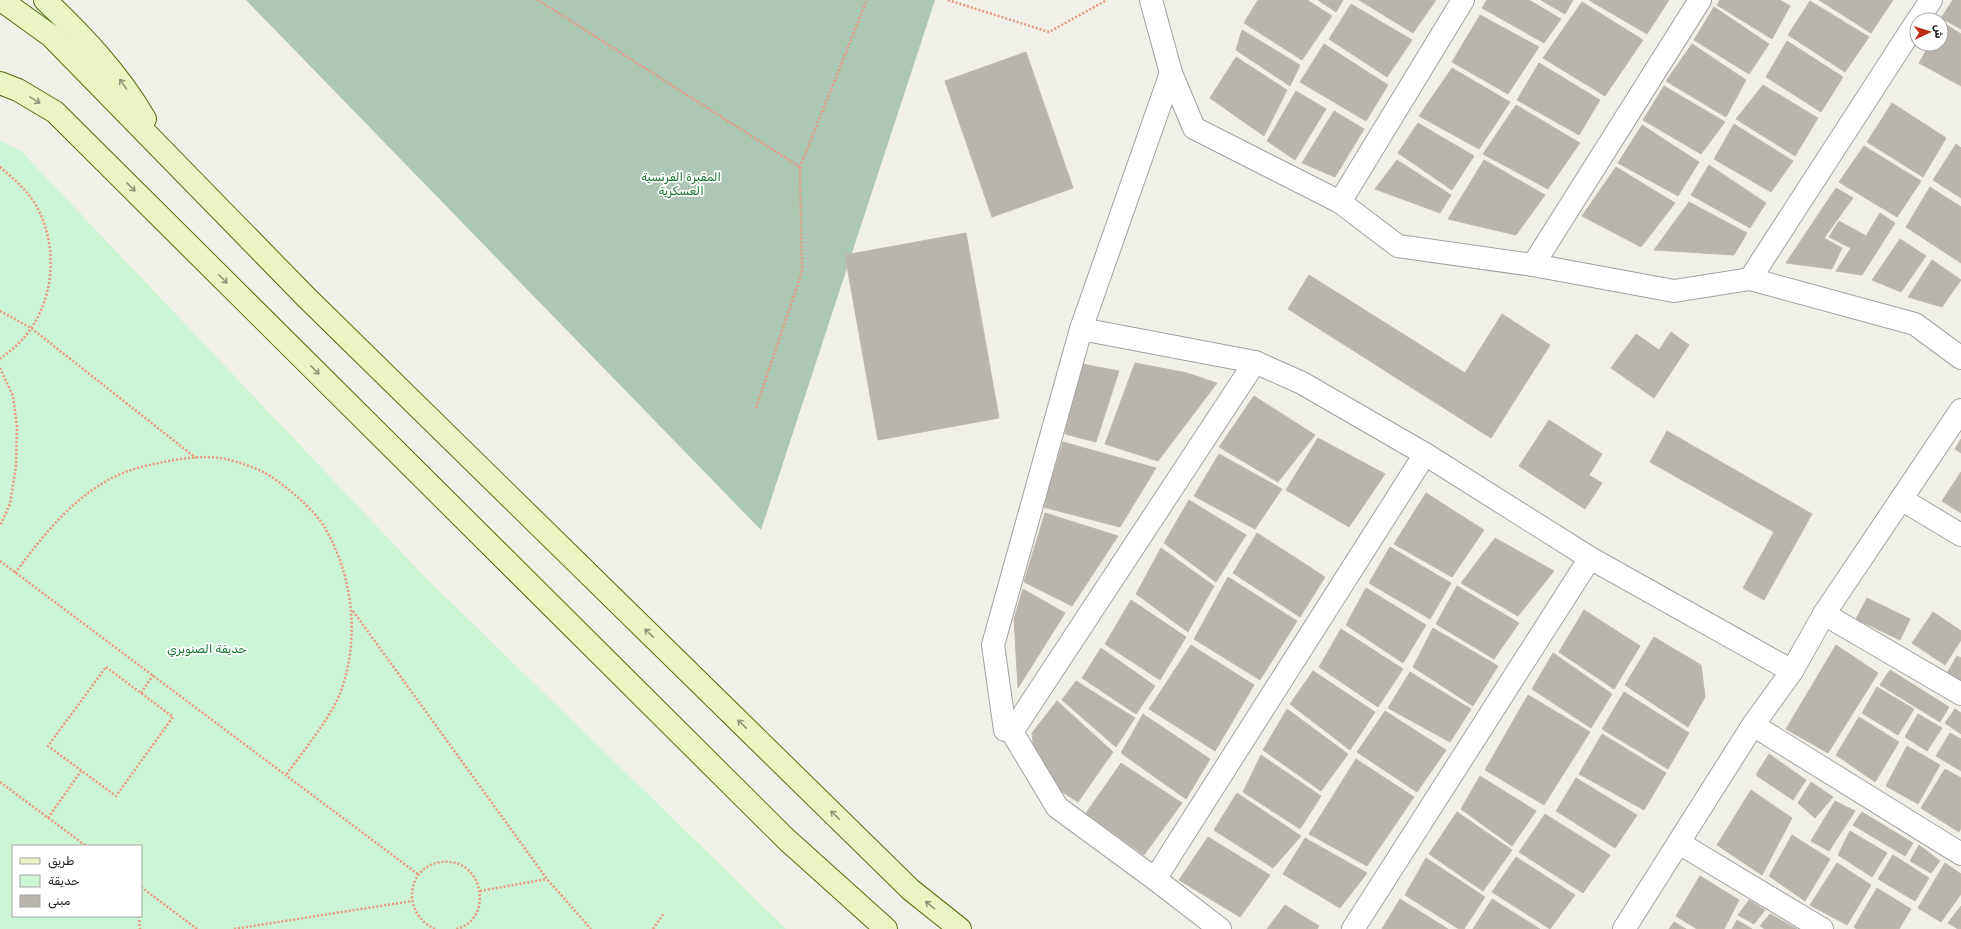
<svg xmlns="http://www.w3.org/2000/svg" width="1961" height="929" font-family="Rubik,Vazirmatn,sans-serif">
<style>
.cemetery{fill:#acc7b3}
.park{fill:#cbf5d4;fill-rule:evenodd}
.building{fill:#b9b5ae;stroke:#c0b8ac}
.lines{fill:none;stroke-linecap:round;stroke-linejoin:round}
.minor-casing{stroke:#a2a2a2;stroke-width:24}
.secondary-casing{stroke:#586f11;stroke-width:24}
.path{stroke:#ec987d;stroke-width:2.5;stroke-dasharray:2 2;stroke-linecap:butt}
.minor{stroke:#fff;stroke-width:22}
.secondary{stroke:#ebf4c3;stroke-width:22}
.oneway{stroke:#90957a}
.labels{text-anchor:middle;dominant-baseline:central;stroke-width:3.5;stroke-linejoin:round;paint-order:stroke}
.park-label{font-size:12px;fill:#17762c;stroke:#fff}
</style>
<rect width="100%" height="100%" fill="#f0efe8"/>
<path class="cemetery" d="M246,0H935L761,530Z"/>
<path class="park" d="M0,141L20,150L424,576L786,929H0ZM13,846H141V916H13Z"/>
<g class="building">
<path d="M1258,0H1307L1332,16L1302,60L1244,23Z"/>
<path d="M1318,0H1343L1336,12Z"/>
<path d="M1359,0H1436L1413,33Z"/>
<path d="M1487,0H1529L1561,19L1544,43L1482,8Z"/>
<path d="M1541,0H1573L1565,14Z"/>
<path d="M1589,0H1669L1647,34Z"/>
<path d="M1720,0H1780L1790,6L1772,39L1717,5Z"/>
<path d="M1819,0H1893L1871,33Z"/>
<path d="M1953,0H1961V29L1941,18Z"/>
<path d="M1810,1L1869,37L1845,72L1788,35Z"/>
<path d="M1582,2L1643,40L1605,96L1543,58Z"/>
<path d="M1351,4L1412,40L1387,77L1329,39Z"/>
<path d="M1714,7L1769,44L1749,74L1694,40Z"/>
<path d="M1480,15L1539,47L1508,94L1452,62Z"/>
<path d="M1942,22L1961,34V86L1919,63L1930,44H1941Z"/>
<path d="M1242,30L1300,65L1290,86L1236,50Z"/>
<path d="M1787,41L1843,77L1821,112L1766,77Z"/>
<path d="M1324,44L1388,85L1366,121L1300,82Z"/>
<path d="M1692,44L1746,80L1726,117L1666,81Z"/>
<path d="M1026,52L1073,188L992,217L945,81Z"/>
<path d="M1236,57L1287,90L1264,136L1210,98Z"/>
<path d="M1539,63L1600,100L1579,135L1517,100Z"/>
<path d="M1452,68L1510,102L1479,149L1419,116Z"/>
<path d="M1763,85L1818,118L1795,156L1736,119Z"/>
<path d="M1664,86L1725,122L1701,154L1643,120Z"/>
<path d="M1296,91L1326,109L1295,160L1267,141Z"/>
<path d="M1892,103L1946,138L1923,177L1867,142Z"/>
<path d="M1516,105L1580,143L1548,189L1483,154Z"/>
<path d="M1334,111L1364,129L1335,177L1302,163Z"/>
<path d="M1418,123L1474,156L1452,190L1398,153Z"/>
<path d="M1734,124L1793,161L1771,192L1714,159Z"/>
<path d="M1642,125L1699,162L1678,196L1618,163Z"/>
<path d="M1956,144L1961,148V198L1933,180Z"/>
<path d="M1864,146L1921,181L1897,217L1839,182Z"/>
<path d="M1397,160L1451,195L1440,213L1375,189Z"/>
<path d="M1484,160L1545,195L1516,235L1448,219Z"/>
<path d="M1709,165L1766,203L1750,228L1691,195Z"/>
<path d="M1616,167L1675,203L1641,247L1582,216Z"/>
<path d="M1930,187L1961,207V263L1906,227Z"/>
<path d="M1836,188L1853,198L1824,238L1842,248L1832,269L1786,263Z"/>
<path d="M1689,202L1747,233L1734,255L1654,250Z"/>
<path d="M1880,213L1895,223L1862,275L1836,271L1851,248L1829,237L1839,221L1866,236Z"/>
<path d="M966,233L999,418L878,440L845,255Z"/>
<path d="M1900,239L1926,256L1901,292L1872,280Z"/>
<path d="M1932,260L1961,280L1942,307L1908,297Z"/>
<path d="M1309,275L1465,373L1502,314L1550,345L1491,438L1288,309Z"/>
<path d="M1671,332L1689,345L1654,398L1611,368L1636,334L1659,350Z"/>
<path d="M1135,363L1187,373L1217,383L1158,461L1105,444Z"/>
<path d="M1082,364L1119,371L1096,442L1065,434Z"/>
<path d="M1254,396L1315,435L1278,482L1219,447Z"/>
<path d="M1549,420L1602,454L1589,475L1602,483L1585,509L1519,466Z"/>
<path d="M1667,431L1812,514L1764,600L1743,588L1774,532L1650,462Z"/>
<path d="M1318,438L1385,474L1349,527L1286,490Z"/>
<path d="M1961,439V453L1955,449Z"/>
<path d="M1063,442L1156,468L1120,527L1043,507Z"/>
<path d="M1219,454L1282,489L1255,529L1194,496Z"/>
<path d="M1961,472V513L1942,501Z"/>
<path d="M1426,493L1484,530L1452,577L1394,544Z"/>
<path d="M1189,500L1246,535L1216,582L1164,543Z"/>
<path d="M1045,513L1118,536L1072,606L1024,582Z"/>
<path d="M1257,533L1325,577L1300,617L1233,573Z"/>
<path d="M1495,538L1554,571L1518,616L1461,583Z"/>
<path d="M1390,547L1451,583L1430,619L1369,583Z"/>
<path d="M1161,548L1214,586L1188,632L1136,594Z"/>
<path d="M1228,577L1297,621L1260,680L1194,639Z"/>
<path d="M1457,586L1519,623L1494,659L1436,624Z"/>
<path d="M1366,588L1426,625L1403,663L1346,625Z"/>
<path d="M1023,589L1065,613L1018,688L1014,619Z"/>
<path d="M1867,598L1910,619L1900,640L1856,619Z"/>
<path d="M1131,600L1186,637L1160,680L1105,644Z"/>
<path d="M1584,610L1640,646L1614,689L1559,652Z"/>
<path d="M1933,612L1961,631V640L1945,665L1912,643Z"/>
<path d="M1433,628L1498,666L1473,706L1413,667Z"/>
<path d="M1341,629L1403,669L1378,707L1319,667Z"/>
<path d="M1654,637L1701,665L1705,697L1688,727L1625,685Z"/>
<path d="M1191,645L1254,685L1215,751L1149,709Z"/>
<path d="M1836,645L1878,673L1828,753L1786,729Z"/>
<path d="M1101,648L1155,686L1136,714L1082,678Z"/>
<path d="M1553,653L1612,694L1591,728L1532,689Z"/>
<path d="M1957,656L1961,658V682L1947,673Z"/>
<path d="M1890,670L1949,707L1940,722L1880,685Z"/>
<path d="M1313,671L1375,712L1350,750L1290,704Z"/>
<path d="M1410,672L1471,709L1450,742L1388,708Z"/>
<path d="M1076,681L1135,718L1116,747L1062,700Z"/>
<path d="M1877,687L1914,709L1898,735L1862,713Z"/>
<path d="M1624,692L1689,733L1668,769L1602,729Z"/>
<path d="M1528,695L1590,732L1544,805L1485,770Z"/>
<path d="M1057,701L1113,752L1078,802L1059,790L1034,750L1032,733Z"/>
<path d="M1287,709L1348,754L1321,791L1263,750Z"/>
<path d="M1955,709L1961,713V734L1945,723Z"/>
<path d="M1385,711L1446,750L1417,792L1357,752Z"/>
<path d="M1143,714L1210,759L1186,799L1121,753Z"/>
<path d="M1918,714L1942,728L1927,751L1905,737Z"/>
<path d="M1859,717L1899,742L1875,782L1836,755Z"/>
<path d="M1950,733L1961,739V771L1936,756Z"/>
<path d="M1602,734L1666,773L1644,810L1579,774Z"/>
<path d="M1907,746L1940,765L1918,804L1886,786Z"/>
<path d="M1769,754L1806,780L1793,800L1756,775Z"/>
<path d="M1261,755L1321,796L1300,829L1243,792Z"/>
<path d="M1356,759L1414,797L1367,866L1309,834Z"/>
<path d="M1121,763L1182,803L1144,855L1086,813Z"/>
<path d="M1945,769L1961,778V828L1959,832L1921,808Z"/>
<path d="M1480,776L1536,811L1512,846L1461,809Z"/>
<path d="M1576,778L1637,815L1615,848L1556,811Z"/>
<path d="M1811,782L1833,797L1815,818L1798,803Z"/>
<path d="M1751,790L1792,818L1762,875L1717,845Z"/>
<path d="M1237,793L1301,836L1273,868L1214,830Z"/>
<path d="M1835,801L1855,811L1829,851L1811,841Z"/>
<path d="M1457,812L1512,850L1483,891L1429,854Z"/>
<path d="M1862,812L1913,843L1905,856L1853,825Z"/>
<path d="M1545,814L1610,855L1583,893L1519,852Z"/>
<path d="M1850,831L1887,853L1872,877L1838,855Z"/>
<path d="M1792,835L1830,859L1805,901L1769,876Z"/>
<path d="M1208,837L1270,875L1240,917L1179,880Z"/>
<path d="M1305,838L1367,873L1340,908L1283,874Z"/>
<path d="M1919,845L1940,861L1931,873L1910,861Z"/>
<path d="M1893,855L1929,878L1915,901L1878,879Z"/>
<path d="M1516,857L1575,895L1550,929L1492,892Z"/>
<path d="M1426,858L1485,897L1464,929H1459L1405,895Z"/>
<path d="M1837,863L1871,885L1847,925L1810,905Z"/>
<path d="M1945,863L1961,874V894L1941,922L1918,908Z"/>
<path d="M1700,876L1739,900L1724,929H1697L1676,916Z"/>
<path d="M1877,888L1911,909L1899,929H1857L1854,927Z"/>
<path d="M1400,899L1448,929H1382Z"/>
<path d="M1492,899L1540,929H1473Z"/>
<path d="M1749,900L1765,910L1754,924L1738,915Z"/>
<path d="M1285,905L1319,926L1317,929H1267Z"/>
<path d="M1961,906V929H1958L1948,923Z"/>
<path d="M1770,914L1797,929H1765L1760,926Z"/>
<path d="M1737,920L1752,929H1732Z"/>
<path d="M1674,922L1686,929H1669Z"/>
</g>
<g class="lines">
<g class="minor-casing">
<g id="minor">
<path d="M1151,0L1171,73L1194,128L1340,202L1398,246L1533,265L1674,291L1750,279L1915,324L1961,358"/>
<path d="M1918,20L1931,0"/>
<path d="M1171,73L1081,329L993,645L1005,730L1012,732L1057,807L1155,879L1220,929"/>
<path d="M1340,202L1463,0"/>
<path d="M1533,265L1700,0"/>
<path d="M1750,279L1917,21"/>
<path d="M1081,329L1255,362L1302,383L1425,454L1590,558L1792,671"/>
<path d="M1901,499L1961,535"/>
<path d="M1824,614L1961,694"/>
<path d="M1753,725L1961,854"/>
<path d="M1012,732L1255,362"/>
<path d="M1679,843L1822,929"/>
<path d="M1155,879L1425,454"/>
<path d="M1353,929L1590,558"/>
<path d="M1624,929L1753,725L1792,671L1824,614L1961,410"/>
</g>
</g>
<g class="secondary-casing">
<g id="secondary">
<path d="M1,0L51,36L307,298L911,890L960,929"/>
<path d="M45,0C83,36 119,74 145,119"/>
<path d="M0,83L18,90L55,112L786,839L886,929"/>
</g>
</g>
<g class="path">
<path d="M538,0L800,167"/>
<path d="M948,0L1049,32L1107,0"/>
<path d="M0,167C14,179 28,191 37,207C60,250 54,308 19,343C13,349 6,354 0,359"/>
<path d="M0,311L31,328L196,458"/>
<path d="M0,368L13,396L17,427L16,466L10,504L0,526"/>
<path d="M756,408L802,272L800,167L867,0"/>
<path d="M0,561L419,875"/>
<path d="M15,573C43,536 70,500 112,478C127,470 147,465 164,462C183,458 207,455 226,459C237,462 252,466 263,472C280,480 316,511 325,528C353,576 360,638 341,691C330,719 304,750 286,775"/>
<path d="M353,611L547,879L591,929"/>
<path d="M106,667L173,717L116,796L48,746Z"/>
<path d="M141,693L153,675"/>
<path d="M0,782L86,846"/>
<path d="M48,818L81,771"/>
<path d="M141,887L197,929"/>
<path d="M480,891L547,879"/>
<path d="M139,916L140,929"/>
<path d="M234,929L412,901"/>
<path d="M435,929C397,911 409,858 450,862C485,865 492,921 456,929"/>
<path d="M653,929L664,913"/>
</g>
<use href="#minor" class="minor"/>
<use href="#secondary" class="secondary"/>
</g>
<defs><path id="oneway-shaft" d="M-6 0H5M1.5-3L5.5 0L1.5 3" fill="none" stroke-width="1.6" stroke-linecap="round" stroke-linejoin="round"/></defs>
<g class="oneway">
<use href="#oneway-shaft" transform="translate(123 84) rotate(-125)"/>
<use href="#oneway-shaft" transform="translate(35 100) rotate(31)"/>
<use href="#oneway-shaft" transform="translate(131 187) rotate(45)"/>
<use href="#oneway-shaft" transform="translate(223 279) rotate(45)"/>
<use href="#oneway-shaft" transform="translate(315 370) rotate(45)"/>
<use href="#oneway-shaft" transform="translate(649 633) rotate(-136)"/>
<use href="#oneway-shaft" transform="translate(742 724) rotate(-136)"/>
<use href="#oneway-shaft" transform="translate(835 815) rotate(-136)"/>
<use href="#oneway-shaft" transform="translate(930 905) rotate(-141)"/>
</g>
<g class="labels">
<g class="park-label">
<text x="681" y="177">المقبرة الفرنسية<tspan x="681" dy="14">العسكرية</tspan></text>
<text x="207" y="649">حديقة الصنوبري</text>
</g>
</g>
<rect x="12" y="845" width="130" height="72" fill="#ffffff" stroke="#a6a6a6"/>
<rect x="20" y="858" width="20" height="6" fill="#ebf4c3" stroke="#a6a6a6"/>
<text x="48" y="865" font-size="12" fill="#212121">طريق</text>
<rect x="20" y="875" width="20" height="12" fill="#cbf5d4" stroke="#a6a6a6"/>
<text x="48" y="885" font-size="12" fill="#212121">حديقة</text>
<rect x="20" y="895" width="20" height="12" fill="#b9b5ae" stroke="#a6a6a6"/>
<text x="48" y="905" font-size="12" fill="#212121">مبنى</text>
<g transform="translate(1929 32) rotate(86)"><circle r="19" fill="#ffffff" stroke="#a6a6a6"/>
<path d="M0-3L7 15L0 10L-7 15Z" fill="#bd2b15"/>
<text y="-6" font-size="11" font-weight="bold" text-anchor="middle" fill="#212121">ش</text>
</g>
</svg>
